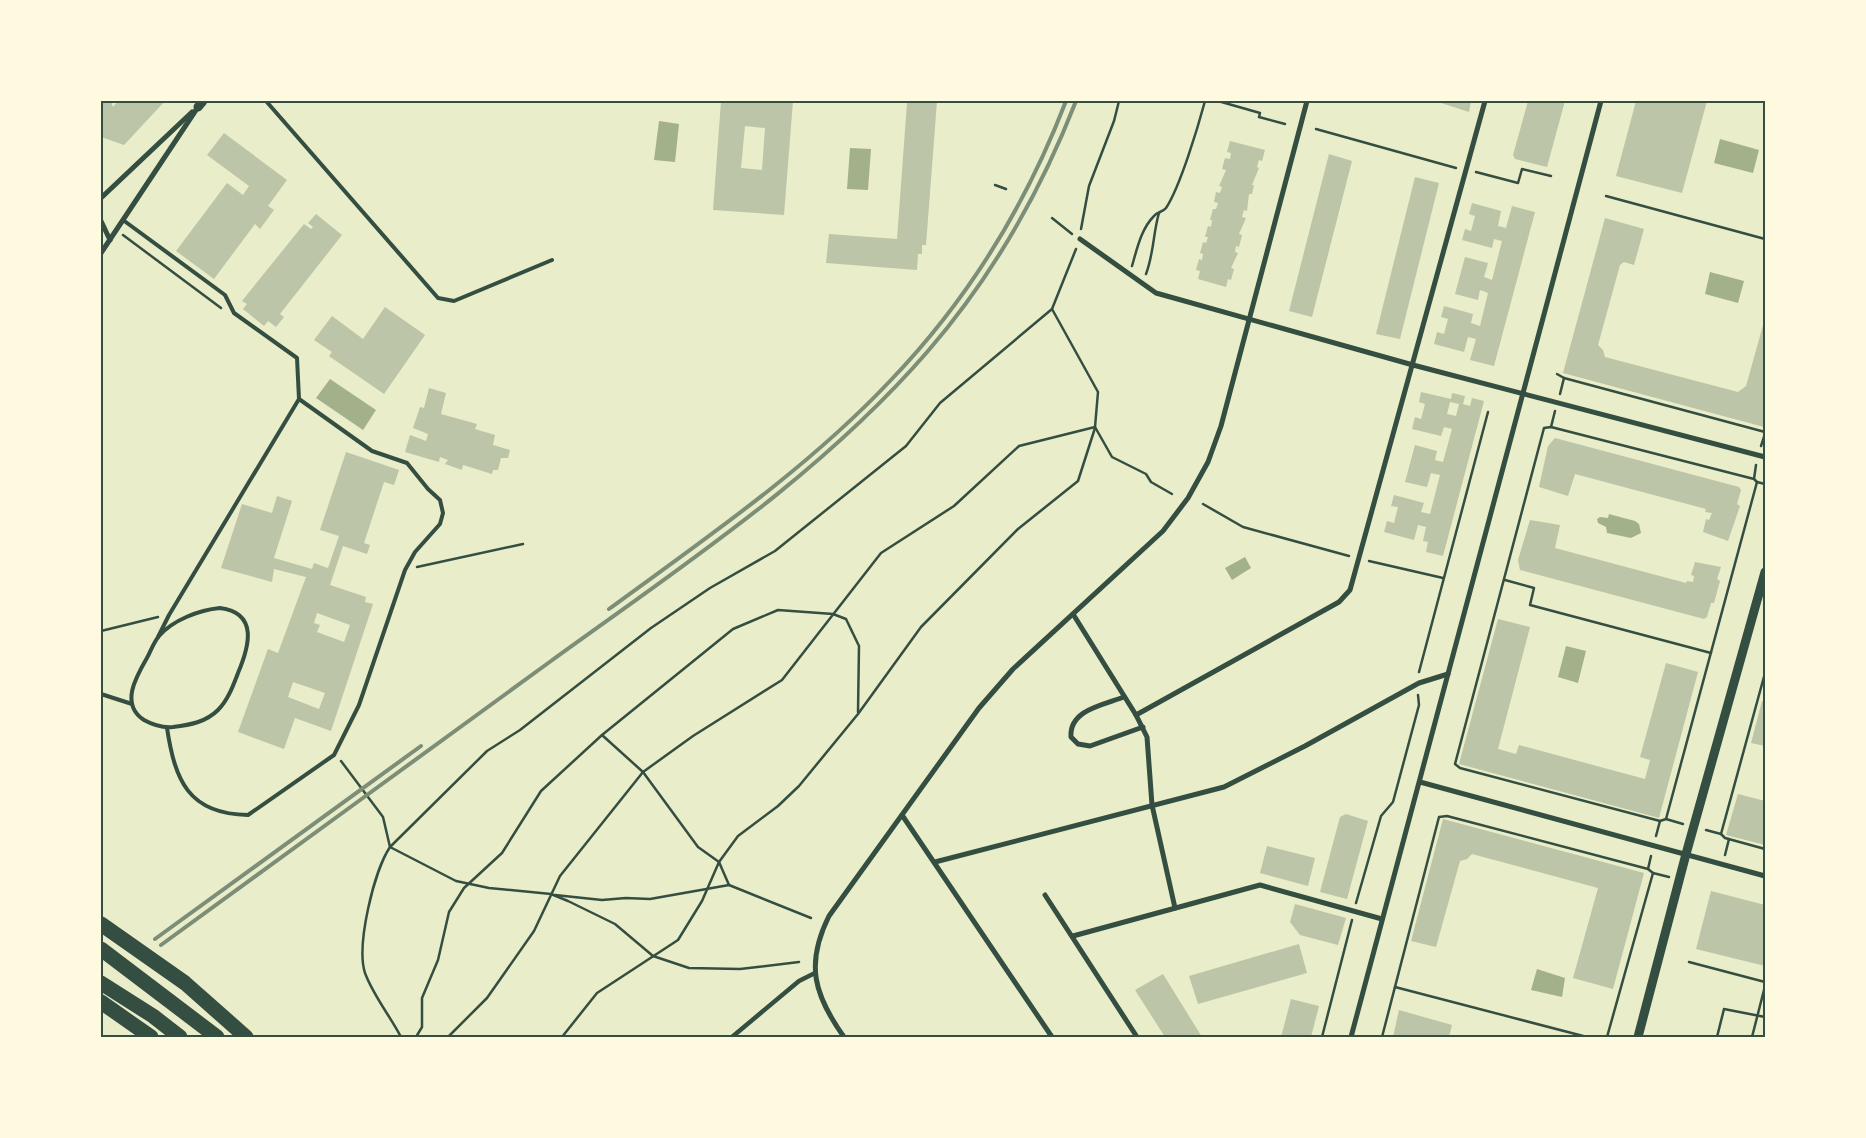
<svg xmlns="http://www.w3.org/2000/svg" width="1866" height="1138" font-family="'DM Sans',sans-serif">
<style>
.water{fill:#a3b18a}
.building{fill:#bcc5a7;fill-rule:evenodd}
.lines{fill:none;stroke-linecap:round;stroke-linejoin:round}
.path{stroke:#344e41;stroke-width:2.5}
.service{stroke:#344e41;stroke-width:4}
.pedestrian{stroke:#344e41;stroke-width:4.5}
.minor{stroke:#344e41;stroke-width:5}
.tertiary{stroke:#344e41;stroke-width:9}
.motorway{stroke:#344e41;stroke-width:15}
.rail{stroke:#7c8e77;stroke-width:4}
.neatline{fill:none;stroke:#344e41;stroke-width:2}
</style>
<rect width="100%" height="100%" fill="#e9edc9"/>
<g class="water">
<path d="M659,121L679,124L675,162L654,160Z"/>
<path d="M1720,139L1759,150L1753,173L1714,163Z"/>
<path d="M850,148L871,149L868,190L847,189Z"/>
<path d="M1710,272L1744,281L1738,303L1705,294Z"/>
<path d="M330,379L376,410L363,430L316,398Z"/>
<path d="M1609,514L1635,521L1639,524L1641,533L1631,538L1607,533L1606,527L1598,523L1597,519L1600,517L1608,518Z"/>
<path d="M1245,557L1251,568L1232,580L1225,568Z"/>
<path d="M1566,646L1586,651L1578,683L1558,677Z"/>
<path d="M1537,969L1565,978L1562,997L1531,990Z"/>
</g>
<g class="building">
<path d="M101,101H111L113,107L118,101H165L124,145L101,137Z"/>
<path d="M721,101H793L784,215L713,210ZM745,126L765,128L762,170L741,168Z"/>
<path d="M900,101H937L926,245H922V254H918L917,270L826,263L829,234L897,239L907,103Z"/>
<path d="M1435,101H1471L1469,112Z"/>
<path d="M1528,101H1565L1547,167L1515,159L1513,155Z"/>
<path d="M1636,101H1707L1682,193L1616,176Z"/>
<path d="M224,133L287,180L268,206L274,210L260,229L255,224L214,279L176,251L227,183L243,195L249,186L207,155Z"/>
<path d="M1230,141L1265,150L1262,161L1259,160L1257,167L1259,168L1252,185H1254L1252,194H1249L1247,211L1244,210L1242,217L1246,218L1239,234L1242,235L1239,247L1236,246L1235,252L1238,253L1231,268L1234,269L1231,280L1228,279L1226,287L1198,279L1200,271L1196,270L1199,259L1202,260L1203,254L1200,253L1203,242L1206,243L1208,237H1205L1208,226L1211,227L1212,220H1210L1213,209H1216L1218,203L1214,202L1216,192L1220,193L1222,187L1219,186L1226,170L1222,169L1225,158L1230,159L1231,153L1227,152Z"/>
<path d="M1329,154L1352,161L1312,317L1289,311Z"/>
<path d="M1415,177L1439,183L1400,339L1376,334Z"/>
<path d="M1472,203L1501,211L1498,226L1506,228L1512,206L1535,212L1494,366L1470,360L1476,339L1468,337L1464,352L1434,344L1437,332L1444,334L1448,319L1441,317L1444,306L1473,314L1471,323L1480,326L1488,293L1480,290L1478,300L1455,294L1465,257L1488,263L1484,277L1492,280L1502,241L1494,239L1492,248L1462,240L1465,229L1471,231L1475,216L1469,214Z"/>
<path d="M316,214L342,235L280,314L284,317L276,327L268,321L264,326L243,309L247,304L242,301L304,224L311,229L313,227L308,223Z"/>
<path d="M1605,218L1644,229L1634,265L1624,262L1620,265L1598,345L1603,350L1605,357L1738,392L1746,386L1765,318L1764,427L1563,373Z"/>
<path d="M385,307L425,335L384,394L329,356L332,352L314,340L332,316L363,339Z"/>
<path d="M429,388L446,393L441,414L477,424L475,429L495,435L493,445L510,450L508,458H501L498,470H493L492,474L463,465L462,470L445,464L448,460L440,457L439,462L405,452L410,435L426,441L428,434L413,428L420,407L424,408Z"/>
<path d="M1421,392L1451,399L1452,393L1465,396L1463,404L1470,406L1472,398L1484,401L1443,556L1426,552L1428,542L1423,541L1426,527L1418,525L1414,540L1384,532L1387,521L1394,523L1398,507L1391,506L1394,495L1424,503L1421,512L1430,514L1440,475L1431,473L1427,487L1405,482L1415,445L1437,451L1435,460L1443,462L1452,429L1444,427L1441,436L1412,429L1415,417L1421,419L1425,404L1419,402ZM1450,402L1459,404L1456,416L1447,414Z"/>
<path d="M1555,438L1739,487L1741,490L1737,504L1740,506L1728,541L1703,532L1706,519L1709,520L1712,513L1705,512L1706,509L1575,474L1568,496L1539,487L1548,446Z"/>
<path d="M346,452L399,470L394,485L384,482L364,543L370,545L367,554L343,546L330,585L366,597L365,602L373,604L331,731L295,718L284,749L238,732L268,649L278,653L306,577L274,569L272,582L221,568L242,504L272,513L277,496L292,501L274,558L312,569L314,563L328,568L339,536L320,530ZM317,613L350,625L344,642L317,632L320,625L314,623ZM293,682L325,693L319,709L288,697Z"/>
<path d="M1530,520L1560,525L1555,548L1686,583L1687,581L1693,582L1694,576L1691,575L1695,562L1721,567L1717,579L1720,581L1714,603H1711L1707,617L1704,619L1520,570L1518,560Z"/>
<path d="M1498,619L1530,627L1498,749L1516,754L1519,745L1645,779L1650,760L1640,757L1666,663L1698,672L1659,818L1459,764Z"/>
<path d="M1762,701H1765V746L1751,743Z"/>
<path d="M1738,794L1765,801V845L1726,835Z"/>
<path d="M1346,814L1368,821L1347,899L1320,892L1340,817Z"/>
<path d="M1443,819L1644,873L1613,989L1573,978L1598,888L1472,854L1467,859L1460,861L1436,947L1411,941Z"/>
<path d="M1267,846L1315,858L1308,886L1260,873Z"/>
<path d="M1711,891L1765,905V966L1696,949Z"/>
<path d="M1295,904L1346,918L1338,945L1300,935L1290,922Z"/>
<path d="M1299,944L1307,973L1198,1004L1189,976Z"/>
<path d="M1163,974L1202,1037H1165L1135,990Z"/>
<path d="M1291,999L1319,1006L1311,1037H1281Z"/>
<path d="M1399,1010L1452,1025L1449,1037H1393Z"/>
</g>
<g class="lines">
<g class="path">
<path d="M1218,101L1260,113L1259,117L1285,124"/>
<path d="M1316,129L1456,168"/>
<path d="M1476,172L1518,183L1522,169L1551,176"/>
<path d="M995,185L1006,189"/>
<path d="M1606,196L1765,239"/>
<path d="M1052,218L1072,234"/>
<path d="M1081,229L1089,186L1114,121L1119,101"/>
<path d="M123,235L221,308"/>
<path d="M1132,266C1137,249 1141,229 1154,216C1157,212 1163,212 1166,208C1180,187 1198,127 1205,101"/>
<path d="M1146,274C1154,253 1153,233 1159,213"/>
<path d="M1557,374L1564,378L1765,432"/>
<path d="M1560,394L1564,378"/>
<path d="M1095,427L1112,457L1146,474L1151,482L1172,494"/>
<path d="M1551,427L1555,411"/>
<path d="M1761,446L1765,434"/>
<path d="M1754,479L1551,427L1544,428L1455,764L1460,768L1660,821L1666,819L1757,482L1754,479L1756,465"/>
<path d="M1757,482L1765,484"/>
<path d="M1203,504L1243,527L1349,556"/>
<path d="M1369,561L1443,578"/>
<path d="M417,567L523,544"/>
<path d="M1505,580L1534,588L1530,605L1711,653"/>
<path d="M101,631L158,617"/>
<path d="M1419,672L1488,412"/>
<path d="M1765,673L1721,834L1725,838L1765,849"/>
<path d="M602,735L643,772L698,847L719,862L729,885L811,918"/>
<path d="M341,761L383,817L390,847L456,881L489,888L551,894L568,901L615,924L653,956L689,968L740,969L799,962"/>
<path d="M1666,819L1683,824"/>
<path d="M1706,830L1721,834"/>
<path d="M1656,836L1660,821"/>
<path d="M1725,855L1729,839"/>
<path d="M1648,869L1651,856"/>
<path d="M555,895L602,900L626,898L650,899L729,885"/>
<path d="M1356,903L1381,816L1393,802L1419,705L1418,695"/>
<path d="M1689,962L1765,982"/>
<path d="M1395,987L1587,1037"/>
<path d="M401,1037C390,1016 373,995 365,973C356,945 374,871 390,847L487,751L520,730L651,628L710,588L775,551L906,446L940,403L1052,309L1076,249"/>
<path d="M416,1037L422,1027V998L438,960L449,912L464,888L502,853L541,791L602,735L733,629L778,610L833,614L846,619L859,646L858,712"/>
<path d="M448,1037L487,998L534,931L560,876L643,772L693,736L782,680L881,553L954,506L1019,446L1095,427L1098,392L1052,309"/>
<path d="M562,1037L597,993L678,940L702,901L719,862L738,836L778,806L799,786L858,714L921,627L1018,529L1078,481L1095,428"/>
<path d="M1322,1037L1352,920"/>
<path d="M1382,1037L1439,817L1447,816L1648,869L1653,873"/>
<path d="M1607,1037L1653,873L1669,877"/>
<path d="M1717,1037L1724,1009L1765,1017"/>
<path d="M1752,1037L1765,986"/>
</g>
<g class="service">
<path d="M266,101L438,298L454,301L552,260"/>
<path d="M123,220L225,295L234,313L297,358L299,399L169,615L158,637"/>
<path d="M220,608C259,613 249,647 238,673C233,686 228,700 218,710C206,722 190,725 173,727C162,728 153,725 144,720C119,704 137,675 148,656C151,650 154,642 159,636C173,620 199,610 220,608Z"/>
<path d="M101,694L132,704"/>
<path d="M167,728C175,780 188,814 248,815L334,755L359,705L405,570L415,552L440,524L443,513L440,500L428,489L407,463L372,451L299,399"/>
</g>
<path class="pedestrian" d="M732,1037L799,981L815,973"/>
<g class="minor">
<path d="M101,198L192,112"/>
<path d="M101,221L110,240"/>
<path d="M1080,239L1156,293L1413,365L1765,457"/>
<path d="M101,253L198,107"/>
<path d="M1073,614L1136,715L1147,737L1152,805L1175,908"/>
<path d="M1124,697C1103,705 1069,710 1071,737L1078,744L1090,746L1143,727"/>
<path d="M1136,715L1339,602L1350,590L1485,101"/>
<path d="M1420,782L1765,876"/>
<path d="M902,815L1052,1037"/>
<path d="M935,862L1224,787L1305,746L1419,683L1448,674"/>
<path d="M1045,895L1137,1037"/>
<path d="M1073,936L1260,885L1382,919"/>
<path d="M844,1037C814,995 805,964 829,916L979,708L1013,669L1163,531L1188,498L1208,462L1221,426L1307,101"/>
<path d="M1351,1037L1601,101"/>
</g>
<g class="tertiary">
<path d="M198,107L203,101"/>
<path d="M1638,1037L1686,854L1765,572"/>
</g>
<g class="motorway">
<path d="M101,924L185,983L246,1037"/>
<path d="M101,949L217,1037"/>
<path d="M101,983L153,1016L180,1037"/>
<path d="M101,1002L151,1037"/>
</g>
<g class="rail">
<path d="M609,609C706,538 807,469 890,381C967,301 1026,205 1066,101"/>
<path d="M155,939L421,746"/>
<path d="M161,945C291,850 421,756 551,661C682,566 821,475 928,351C991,278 1041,191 1076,101"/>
</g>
</g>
<rect width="1866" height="1138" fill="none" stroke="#fefae0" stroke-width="205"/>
<rect x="102" y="102" width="1662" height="934" class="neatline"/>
</svg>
